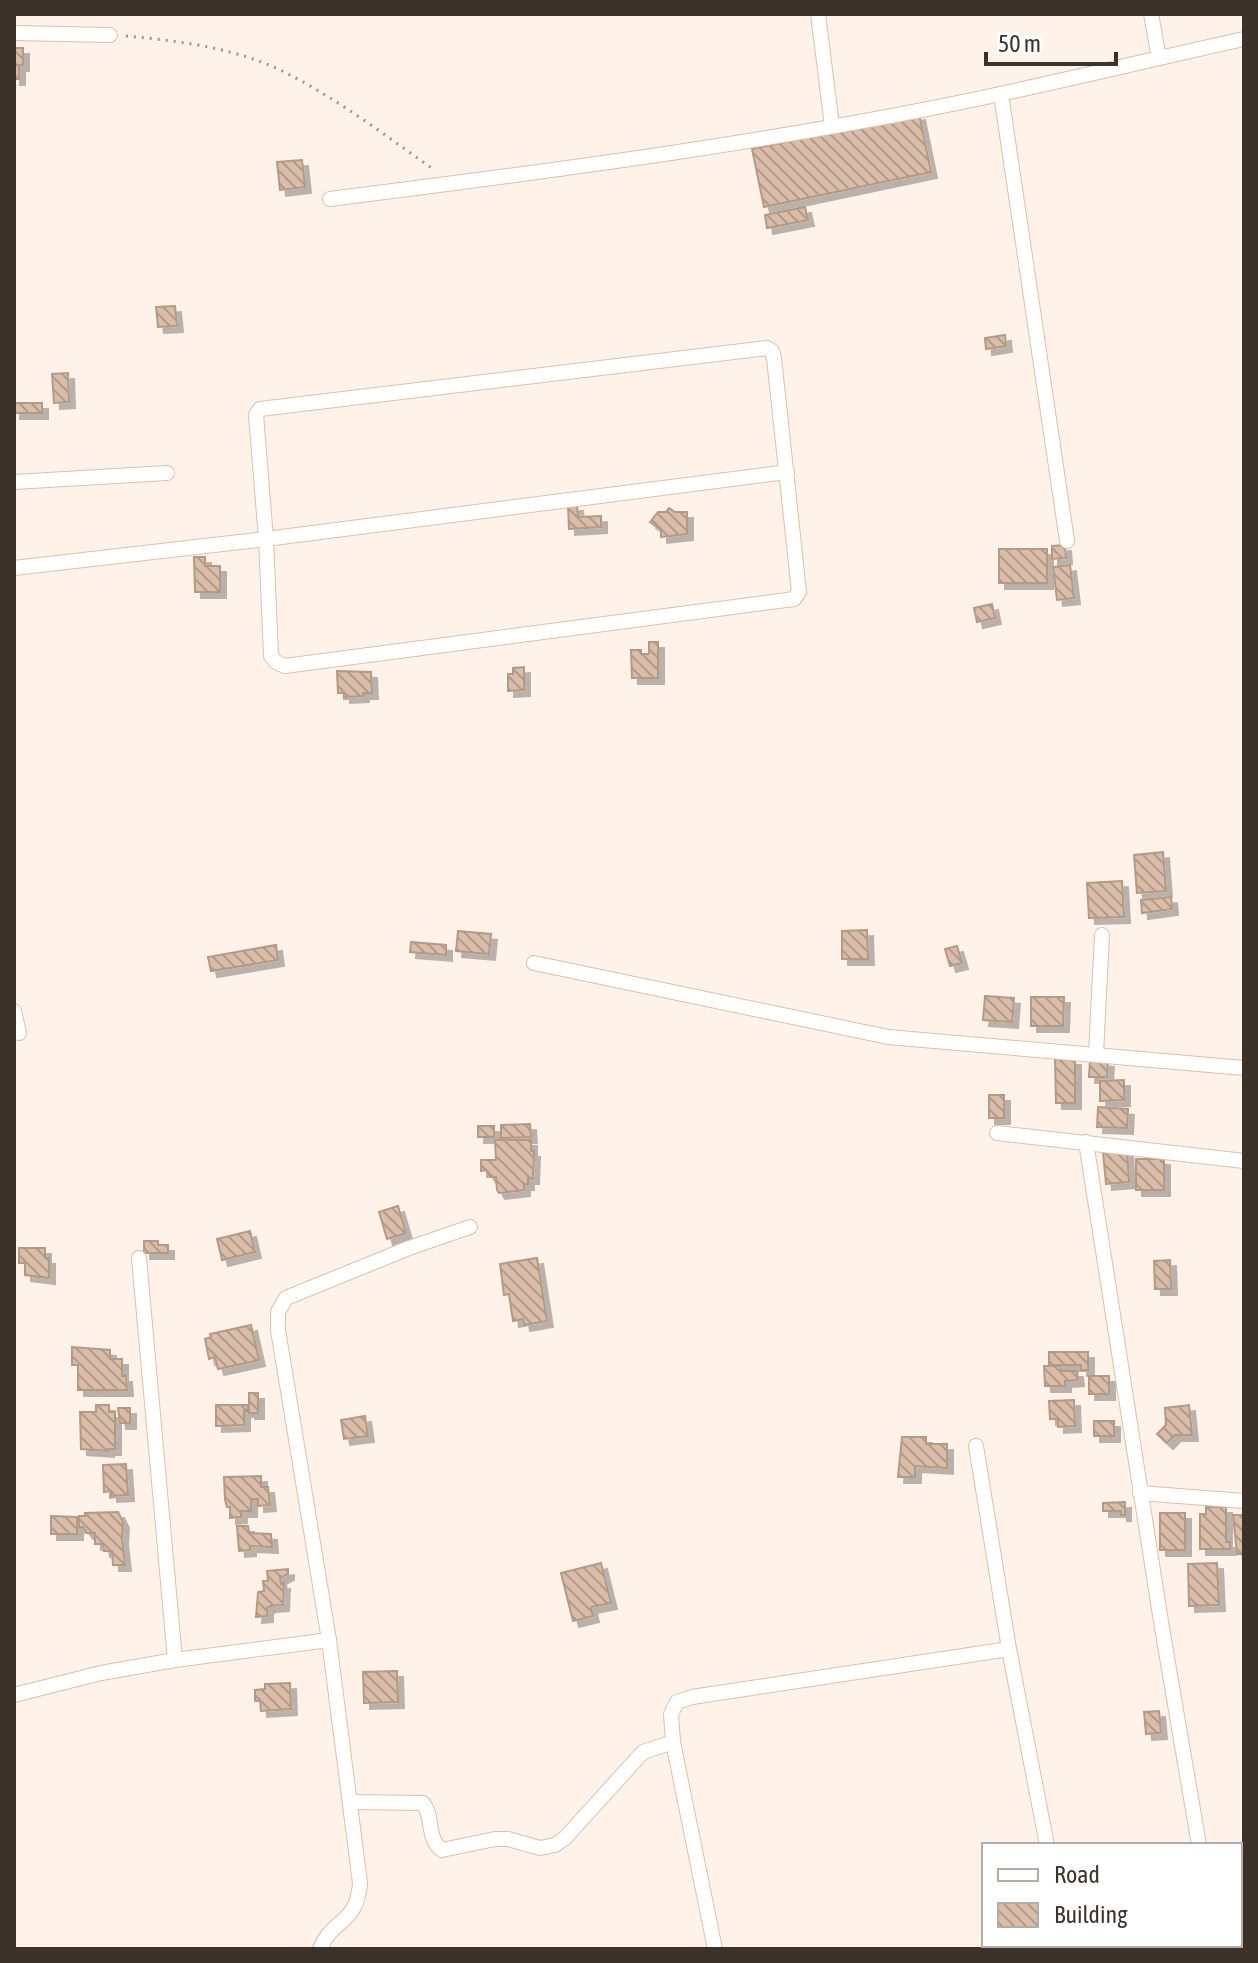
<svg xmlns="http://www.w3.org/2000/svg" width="1258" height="1963" font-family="'Asap Condensed',sans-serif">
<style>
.building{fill:url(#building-back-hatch);stroke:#b49984;stroke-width:2;filter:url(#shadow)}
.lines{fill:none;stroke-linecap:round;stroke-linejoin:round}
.street-casing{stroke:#ddc0ab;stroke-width:16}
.path{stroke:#a0948b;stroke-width:3;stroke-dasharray:2 6;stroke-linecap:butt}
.street{stroke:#fff;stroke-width:14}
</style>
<defs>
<pattern id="building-back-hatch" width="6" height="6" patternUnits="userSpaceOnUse" patternTransform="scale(2)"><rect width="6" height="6" fill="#dabda8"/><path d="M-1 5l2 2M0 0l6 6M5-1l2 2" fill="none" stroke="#b29a89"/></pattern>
<filter id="shadow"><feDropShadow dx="6" dy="6" stdDeviation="0" flood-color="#0004"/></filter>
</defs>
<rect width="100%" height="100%" fill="#fef2e9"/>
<g class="building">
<path d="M14,48H23V65H19V79H14Z"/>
<path d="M919,114L931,172L764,207L752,149Z"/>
<path d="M302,160L305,187L280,190L277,162Z"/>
<path d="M805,207L808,220L767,228L765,215Z"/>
<path d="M175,306L177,326L158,327L156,307Z"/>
<path d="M1005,335L1006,346L986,349L985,338Z"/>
<path d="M68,373L69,402L54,403L52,374Z"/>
<rect x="14" y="403" width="28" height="10"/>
<path d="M568,505H577L578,517L601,516V527L569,529Z"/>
<path d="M669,508L675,512H687V534L661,537V530L650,522L658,512H666Z"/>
<path d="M1065,545L1066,558L1052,559V546Z"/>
<rect x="999" y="549" width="48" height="34"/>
<path d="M194,557H205V566H220V592H195Z"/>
<path d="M1070,565L1074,598L1057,600L1053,567Z"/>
<path d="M992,604L995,618L977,622L974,608Z"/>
<path d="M649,642H658V678H632L631,650H641V654H649Z"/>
<path d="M524,667V690L508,691V674H513V668Z"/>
<path d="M337,671L371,672L372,693H363V696L344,697V693H338Z"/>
<path d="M1163,852L1166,891L1137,893L1134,855Z"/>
<path d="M1122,881L1124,917L1089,918L1087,883Z"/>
<path d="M1171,897L1172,909L1142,913L1141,900Z"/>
<path d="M867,930L868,959H842V931Z"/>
<path d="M458,931L491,934L489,954L456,951Z"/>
<path d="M411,942L446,945V955L410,952Z"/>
<path d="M276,945L278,960L211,971L208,957Z"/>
<path d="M957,946L962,963L950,966L945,949Z"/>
<path d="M985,996L1014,998L1012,1022L983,1020Z"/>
<path d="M1031,997H1064L1063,1026H1031Z"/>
<path d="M1055,1059H1075V1103H1056Z"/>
<path d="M1090,1060L1108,1061L1107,1077H1089Z"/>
<path d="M1124,1080V1100L1100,1101V1081Z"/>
<rect x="989" y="1095" width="15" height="23"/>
<path d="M1098,1107L1128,1109L1127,1128L1097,1127Z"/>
<path d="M530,1124L531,1137L501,1138V1125Z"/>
<rect x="478" y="1126" width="16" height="11"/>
<path d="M495,1140H531V1151H534L533,1178H528V1184H524V1190L499,1193L497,1190L496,1177H490L486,1170L481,1171V1160H496Z"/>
<path d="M1127,1150L1129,1182L1106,1184L1103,1152Z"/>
<rect x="1136" y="1159" width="28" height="31"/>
<path d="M398,1206L406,1233L387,1239L379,1212Z"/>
<path d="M250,1231L255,1252L222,1260L217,1239Z"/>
<path d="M144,1241H158V1245H168V1253H144Z"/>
<path d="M19,1248H45V1258H49V1278L25,1275V1263H19Z"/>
<path d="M537,1258L547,1321L524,1325L523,1319L513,1321L509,1294L504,1295L500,1264Z"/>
<path d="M1170,1260L1171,1289H1155L1154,1261Z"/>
<path d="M251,1325L259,1360L218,1369L215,1357L209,1359L205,1339L211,1337L210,1334Z"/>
<path d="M72,1347L110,1350V1359H122V1376H126L127,1390H78V1365H72Z"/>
<path d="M1049,1352H1088V1370H1081V1365H1049Z"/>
<path d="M1044,1366H1060L1061,1371H1077L1078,1380L1065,1381V1386H1045Z"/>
<rect x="1089" y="1376" width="20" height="18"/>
<rect x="249" y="1393" width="9" height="20"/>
<path d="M1074,1400L1075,1426L1058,1427V1419H1050L1049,1401Z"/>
<path d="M96,1405H109V1412H115V1449H108V1451L81,1449L80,1412H96Z"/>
<path d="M216,1405H248V1411H244V1425L216,1426Z"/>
<path d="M1189,1405L1192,1435H1175L1167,1443L1157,1434L1166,1425L1165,1408Z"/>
<path d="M118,1408H130V1423H120Z"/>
<path d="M365,1416L368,1436L344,1439L341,1420Z"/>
<rect x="1094" y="1421" width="20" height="15"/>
<path d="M902,1437H926V1444H947V1468L915,1466V1477H898Z"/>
<path d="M126,1464L128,1495L111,1496V1491L104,1492L103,1465Z"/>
<path d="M261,1476V1487H268L270,1505L258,1506V1499H251V1511H241V1517L230,1518V1507H227L225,1500L224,1477Z"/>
<path d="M1125,1502V1515H1121V1511H1103V1503Z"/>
<path d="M1206,1507H1226V1542H1230V1549H1200V1514H1206Z"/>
<path d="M118,1512L123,1522L122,1538L125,1565H113L112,1551H104L103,1544H95V1533H87L83,1527H79V1516H85V1513Z"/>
<rect x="1160" y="1513" width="25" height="37"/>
<path d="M1233,1515H1244V1554H1237Z"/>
<path d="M51,1516L77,1517V1534H51Z"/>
<path d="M237,1526H248L249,1533L271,1534L272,1547L250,1546V1550L239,1551Z"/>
<path d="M601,1563L611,1603L591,1607L593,1616L573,1621L561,1573Z"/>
<path d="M1217,1563L1219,1605L1189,1606L1188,1564Z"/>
<path d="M288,1569V1574L280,1578L281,1584L284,1583L283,1605L270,1606L267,1608V1616L256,1617L258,1592L264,1591L263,1581H268L267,1571Z"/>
<path d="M397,1671L398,1702L364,1703L363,1672Z"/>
<path d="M290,1683L291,1709L261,1711L260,1701H255V1690L265,1689V1684Z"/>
<path d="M1159,1711L1161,1733L1146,1734L1144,1712Z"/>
</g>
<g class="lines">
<g class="street-casing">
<g id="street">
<path d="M818,14L832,126"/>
<path d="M1151,14L1159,58"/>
<path d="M14,33L110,35"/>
<path d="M1001,94L1067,541"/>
<path d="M330,199C544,172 760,144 972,100C1063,81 1153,59 1244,39"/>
<path d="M767,348L772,351L774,358L799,592L794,599L285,666L276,662L271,656L266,539L256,415L260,409Z"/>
<path d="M14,482L167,473"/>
<path d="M14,568L266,539L787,472"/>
<path d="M534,963L888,1037L1244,1068"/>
<path d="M14,1011L19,1033"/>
<path d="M1096,1054L1102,935"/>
<path d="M997,1133L1244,1161"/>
<path d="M1086,1142L1162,1628L1199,1845"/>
<path d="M139,1258L175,1660"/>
<path d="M976,1446L1009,1649L1047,1845"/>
<path d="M1140,1493L1244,1501"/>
<path d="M14,1695L101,1673L175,1660L329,1640L278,1330V1312L286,1298L409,1248L470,1227"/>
<path d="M351,1802L423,1803C434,1817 426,1839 442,1850L495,1839H508L540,1848L555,1845L565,1838L643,1752L673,1742"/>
<path d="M1240,1880H1244"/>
<path d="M1218,1945L1219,1949"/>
<path d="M320,1949C332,1918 357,1925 360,1883L329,1640"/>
<path d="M715,1949L673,1742L671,1714L677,1702L692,1697L1009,1649"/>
</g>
</g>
<path class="path" d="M126,36C180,41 239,48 288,74C339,100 386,136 433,169"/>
<use href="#street" class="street"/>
</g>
<rect width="1258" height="1963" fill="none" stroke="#3d3229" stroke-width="32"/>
<rect x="982" y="1843" width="260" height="104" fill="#ffffff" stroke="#b1ada9" stroke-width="2"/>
<rect x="998" y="1869" width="40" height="12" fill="#ffffff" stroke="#b1ada9" stroke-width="2"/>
<text x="1054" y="1883" font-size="24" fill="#3d3229">Road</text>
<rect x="998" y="1903" width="40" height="24" fill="url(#building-back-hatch)" stroke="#b1ada9" stroke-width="2"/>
<text x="1054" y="1923" font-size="24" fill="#3d3229">Building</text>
<path d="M986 52v12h130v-12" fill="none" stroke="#3d3229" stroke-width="4"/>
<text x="998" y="52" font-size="24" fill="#3d3229" stroke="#ffffff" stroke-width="6" paint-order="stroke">50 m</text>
</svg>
